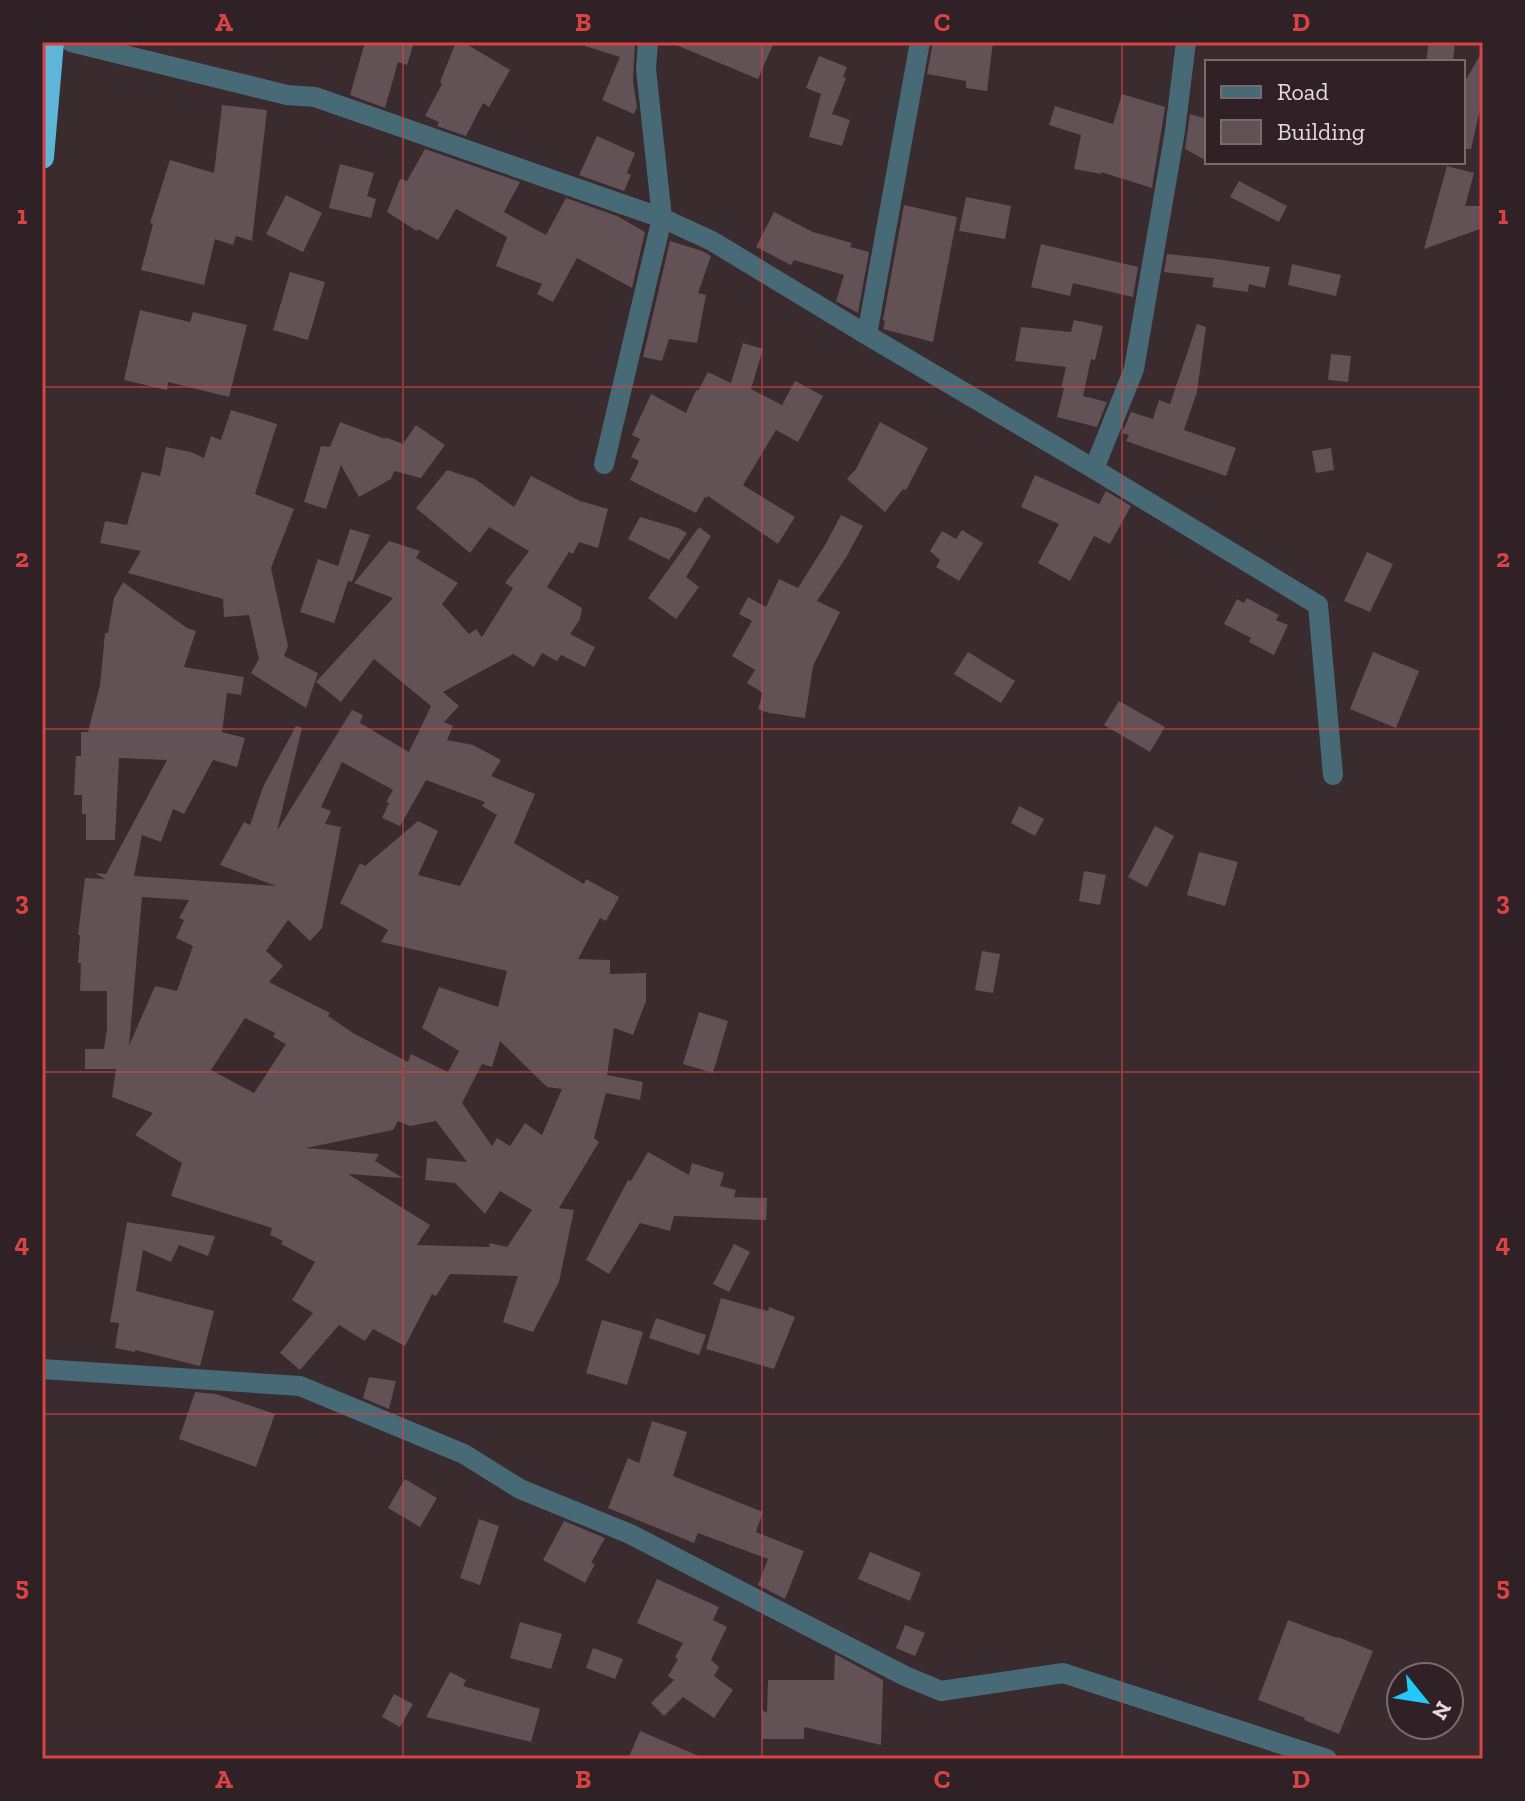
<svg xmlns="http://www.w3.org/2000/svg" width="1525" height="1801" font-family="'Zilla Slab',serif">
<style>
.building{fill:#625155;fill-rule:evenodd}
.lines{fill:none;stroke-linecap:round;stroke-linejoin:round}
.street{stroke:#486976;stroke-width:20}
.highway{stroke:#5fb5d7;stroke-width:24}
.grid{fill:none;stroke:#d84343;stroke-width:2;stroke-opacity:0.55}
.neatline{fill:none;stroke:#d84343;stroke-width:3}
.grid-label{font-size:26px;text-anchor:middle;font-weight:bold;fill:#d84343}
</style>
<rect width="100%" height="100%" fill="#3a2b2f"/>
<g class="building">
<path d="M365,42H414L407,65L398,62L385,108L350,95Z"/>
<path d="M456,42H463L510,70L489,107L483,103L466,136L437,126L439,122L425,116L442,84L440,82Z"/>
<path d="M585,42H635L633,81L637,107L634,114L602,100L620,57L585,46Z"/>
<path d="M669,42H774L758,79Z"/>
<path d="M933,42H993L987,91L966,88V81L927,74Z"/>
<path d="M1429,42H1455L1453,62H1426Z"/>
<path d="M1483,50V96L1471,149H1463V85Z"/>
<path d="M819,56L847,67L843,77L846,78L832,114L850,120L842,146L809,137L821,94L806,88Z"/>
<path d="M1122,94L1165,107L1152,188L1101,172V174L1074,169L1081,135L1049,125L1055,106L1113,124Z"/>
<path d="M222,105L267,110L252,241L236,236L233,245L215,239L204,285L141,270L153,224L150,223L170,160L214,173Z"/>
<path d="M1190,114L1207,119V161L1185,149Z"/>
<path d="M597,136L635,153L627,173L631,175L624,191L579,175Z"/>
<path d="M425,149L520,182L504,212L546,235L566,198L617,216L645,232L632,288L577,258L553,302L537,294L542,284L496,266L507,237L456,209L438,240L418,229L417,231L387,212L400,179L407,181Z"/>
<path d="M340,164L374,173L367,196L376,199L371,218L329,208Z"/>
<path d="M1447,166L1474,173L1465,206H1483V228L1424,249Z"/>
<path d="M1239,181L1287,206L1279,222L1230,197Z"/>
<path d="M286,195L322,213L303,252L266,234Z"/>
<path d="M966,197L1011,206L1005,239L959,231Z"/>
<path d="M904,205L957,217L933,342L883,329L885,321L883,320Z"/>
<path d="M774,212L813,232L852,243L850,247L869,252L858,313L836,301L844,275L794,260L791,265L756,247Z"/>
<path d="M670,241L702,251L711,256L698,293L706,295L697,343L669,339L662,361L643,357Z"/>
<path d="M1041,244L1138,267L1133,297L1073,283L1070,296L1031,287Z"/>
<path d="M1167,254L1216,259L1270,267L1265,288L1249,284L1248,292L1212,287L1214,278L1164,272Z"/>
<path d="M1292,264L1341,275L1336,296L1288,285Z"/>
<path d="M290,272L325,282L308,340L273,330Z"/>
<path d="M140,310L190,322L193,312L247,325L229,397L168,382L167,390L124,380Z"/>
<path d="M1074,320L1103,326L1095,360L1091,359L1083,396L1107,402L1097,427L1057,417L1064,388H1061L1066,367L1015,361L1021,327L1071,332Z"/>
<path d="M1197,324L1206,327L1197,392L1184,430L1236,448L1226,476L1126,441L1129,435L1122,433L1131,412L1153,419L1159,400L1170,404Z"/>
<path d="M743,343L763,349L751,389L782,405L795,381L823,396L798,442L776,430L743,485L795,517L778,544L708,496L707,498L705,497L696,513L630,480L639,461L631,457L640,439L632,435L651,394L686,413L696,390L698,391L708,372L731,383Z"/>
<path d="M1331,354L1351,356L1348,382L1328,380Z"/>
<path d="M231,410L277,424L255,494L294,509L271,568L288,646L284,656L318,673L306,708L251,673L259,659L249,615L224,617L223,599L128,573L141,551L100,543L105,521L127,525L142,472L160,476L166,447L191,452L204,458L211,436L221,440Z"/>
<path d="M340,422L385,439V437L403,444L416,425L445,445L421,478L394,471L391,479L359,497L341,465L326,509L304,502L321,446L330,447Z"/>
<path d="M880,422L928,448L906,490L903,489L885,512L847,479L856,469Z"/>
<path d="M1331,448L1334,470L1316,473L1312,451Z"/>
<path d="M447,470L475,479L514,507L531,476L580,501L608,509L598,548L579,542L573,554L569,552L547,587L582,608L580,619L570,634L595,647L585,667L561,655L557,661L542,653L534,667L513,654L443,692L459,706L444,722L453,726L447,740L473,745L501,760L491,776L535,794L514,843L584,884L586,879L619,897L606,921L600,918L578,959L610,960V974L646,973V1001L633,1035L614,1028L607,1075L643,1082L640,1100L606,1093L594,1138L599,1142L559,1208L574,1210L559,1282L533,1332L503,1322L518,1276L450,1274L436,1296L432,1294L405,1346L373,1329L365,1341L339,1325L300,1370L280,1353L313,1313L292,1300L315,1262L281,1244L283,1241L270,1235L272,1228L171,1196L182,1163L135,1135L153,1113L112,1097L116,1069H85V1049H104L107,1029V991H80L81,963H78L80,935H78L85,878L105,879L95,873L106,874L167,760L119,758L115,840H86V814H82V795H74L76,756H81V732H88L100,685L105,633H108L114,598L123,582L187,628L196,631L184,667L244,677L241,695L227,693L222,732L245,738L237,767L213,760L184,814L173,809L161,842L142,835L134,876L276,886L220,865L244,822L250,825L263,787L296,726L302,728L277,831L352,710L363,715L360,723L409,752L431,706L374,659L341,702L316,682L393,598L354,583L389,541L420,551L416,558L458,583L442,604L469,634L476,629L482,637L513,588L505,583L529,551L489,527L470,553L416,508ZM342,762L393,790L386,802L389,803L382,818L400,826L426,780L485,802L482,806L497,815L460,886L418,875L438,831L418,821L365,866L360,863L340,903L388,930L381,942L507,971L498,1007L439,987L422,1028L459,1051L448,1072L411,1054L408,1062L353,1033L328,1016L330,1013L269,982L283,966L266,951L288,920L310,941L322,928L341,827L325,824L331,811L321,807ZM142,897L189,900L179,918L184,920L176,938L193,946L177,991L155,986L129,1046ZM245,1018L275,1033L273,1037L286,1044L254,1093L211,1070ZM500,1041L547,1087L562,1089L542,1135L525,1123L510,1146L497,1138L492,1146L462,1103L482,1064L492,1067ZM398,1121L410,1126L436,1121L467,1162L427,1158L425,1180L455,1183L485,1214L500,1191L532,1210L507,1247L490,1243L489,1247L417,1245L430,1225L348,1174L403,1178L375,1161L379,1154L306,1148L393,1130Z"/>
<path d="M1035,475L1099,504L1106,491L1131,506L1110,544L1094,536L1070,581L1038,563L1059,524L1021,507Z"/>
<path d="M841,515L863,526L847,556L817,601L840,612L813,666L805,718L769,713L758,709L763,693L747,683L755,670L732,656L752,621L739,614L748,597L766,607L779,579L798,588L825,545Z"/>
<path d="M640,517L678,528L687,533L669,560L628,539Z"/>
<path d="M699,527L711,536L686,577L699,587L676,619L648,598Z"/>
<path d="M350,529L370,535L352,582L348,581L334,623L300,612L318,559L338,566Z"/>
<path d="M962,530L983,543L959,581L936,567L940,560L930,551L942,531L956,539Z"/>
<path d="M1367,552L1393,564L1370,612L1344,601Z"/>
<path d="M1247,598L1279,615L1276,620L1288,625L1274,655L1249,642L1251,638L1224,624L1237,599L1244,603Z"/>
<path d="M968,652L1015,681L1001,703L954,674Z"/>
<path d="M1373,652L1419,671L1396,728L1350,709Z"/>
<path d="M1119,701L1165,727L1150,752L1104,725Z"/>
<path d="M1019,806L1044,819L1035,836L1011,823Z"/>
<path d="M1155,826L1174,836L1147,887L1128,877Z"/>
<path d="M1199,852L1238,862L1225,906L1187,895Z"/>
<path d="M1084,871L1106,875L1100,905L1079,901Z"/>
<path d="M982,951L1000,954L993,993L975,990Z"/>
<path d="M699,1012L728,1021L713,1073L683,1064Z"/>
<path d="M648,1152L689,1175L692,1163L724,1173L720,1186L736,1190L734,1197L767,1198L766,1220L674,1216L670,1231L640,1223L609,1274L586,1260L628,1180L631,1181Z"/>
<path d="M127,1222L215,1236L208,1256L179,1245L171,1262L143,1250L136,1291L214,1311L200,1366L135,1350V1352L115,1348L119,1323L110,1322Z"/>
<path d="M734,1244L750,1252L729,1292L713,1284Z"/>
<path d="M721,1298L768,1311L769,1307L795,1317L774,1369L706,1349Z"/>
<path d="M656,1318L706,1335L699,1355L649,1338Z"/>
<path d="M602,1320L643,1332L627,1385L586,1373Z"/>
<path d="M369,1377L396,1381L389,1409L363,1398Z"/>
<path d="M195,1392L216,1394L275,1414L256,1467L179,1439Z"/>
<path d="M652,1421L687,1432L673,1476L763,1512L756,1532L804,1551L785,1599L758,1585L768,1559L698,1533L694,1543L608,1508L628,1458L639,1463Z"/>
<path d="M405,1479L437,1498L420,1527L388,1508Z"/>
<path d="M479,1519L499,1526L480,1585L460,1578Z"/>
<path d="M564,1521L605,1538L591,1563L595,1564L585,1583L543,1560Z"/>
<path d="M870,1552L921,1573L910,1601L858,1579Z"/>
<path d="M657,1579L719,1607L713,1620L727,1627L711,1660L719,1667L714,1676L733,1690L714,1718L683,1697L664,1716L651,1703L674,1680L668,1676L678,1659L675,1657L683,1643L637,1623Z"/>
<path d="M1288,1620L1337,1638L1338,1637L1373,1651L1339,1734L1304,1720L1305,1718L1258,1700Z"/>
<path d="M520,1622L562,1634L551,1669L510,1658Z"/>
<path d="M905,1625L925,1633L915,1656L896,1648Z"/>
<path d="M593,1648L623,1659L615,1679L586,1668Z"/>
<path d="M835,1654L883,1680L881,1745L804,1727V1739H762V1710L767,1713L768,1680H834Z"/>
<path d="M450,1672L466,1680L463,1686L540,1709L531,1742L426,1717Z"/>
<path d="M394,1694L413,1704L400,1727L382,1717Z"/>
<path d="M640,1731L706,1759H628Z"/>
</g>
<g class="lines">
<g class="street">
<path d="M71,42L287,95L315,97L662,218L712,241L867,335L1094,469L1318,605L1333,775"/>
<path d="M867,335L920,42"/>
<path d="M604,464L662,218L646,69L648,42"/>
<path d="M1094,469L1134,369L1175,131L1186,42"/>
<path d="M42,1369L300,1386L464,1454L520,1489L630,1534L905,1676L941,1691L1063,1673L1327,1759"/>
</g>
<path class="highway" d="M42,157L52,42"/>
</g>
<path class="grid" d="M403,42V1759M762,42V1759M1122,42V1759M42,387H1483M42,729H1483M42,1072H1483M42,1414H1483"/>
<rect width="1525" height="1801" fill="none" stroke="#302126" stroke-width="88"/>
<rect x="1205" y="60" width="260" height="104" fill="#302126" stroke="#786b6e" stroke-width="2"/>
<rect x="1221" y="86" width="40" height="12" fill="#486976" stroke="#786b6e" stroke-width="2"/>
<text x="1277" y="100" font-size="24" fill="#e3d9db">Road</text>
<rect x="1221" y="120" width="40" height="24" fill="#625155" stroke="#786b6e" stroke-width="2"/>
<text x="1277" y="140" font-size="24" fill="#e3d9db">Building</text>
<g transform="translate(1425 1701) rotate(120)"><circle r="38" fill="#302126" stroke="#786b6e" stroke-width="2"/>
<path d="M0-6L14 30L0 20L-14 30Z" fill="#22c9fd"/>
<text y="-12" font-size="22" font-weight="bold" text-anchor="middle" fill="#e3d9db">N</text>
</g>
<rect x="44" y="44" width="1437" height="1713" class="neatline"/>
<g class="grid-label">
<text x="224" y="31">A</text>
<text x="583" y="31">B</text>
<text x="942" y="31">C</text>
<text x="1301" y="31">D</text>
<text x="22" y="224">1</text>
<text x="1503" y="224">1</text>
<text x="22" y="567">2</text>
<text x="1503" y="567">2</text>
<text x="22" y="910">3</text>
<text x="1503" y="910">3</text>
<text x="22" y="1252">4</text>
<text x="1503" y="1252">4</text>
<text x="22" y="1595">5</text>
<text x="1503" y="1595">5</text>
<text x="224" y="1788">A</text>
<text x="583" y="1788">B</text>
<text x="942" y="1788">C</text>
<text x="1301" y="1788">D</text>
</g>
</svg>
